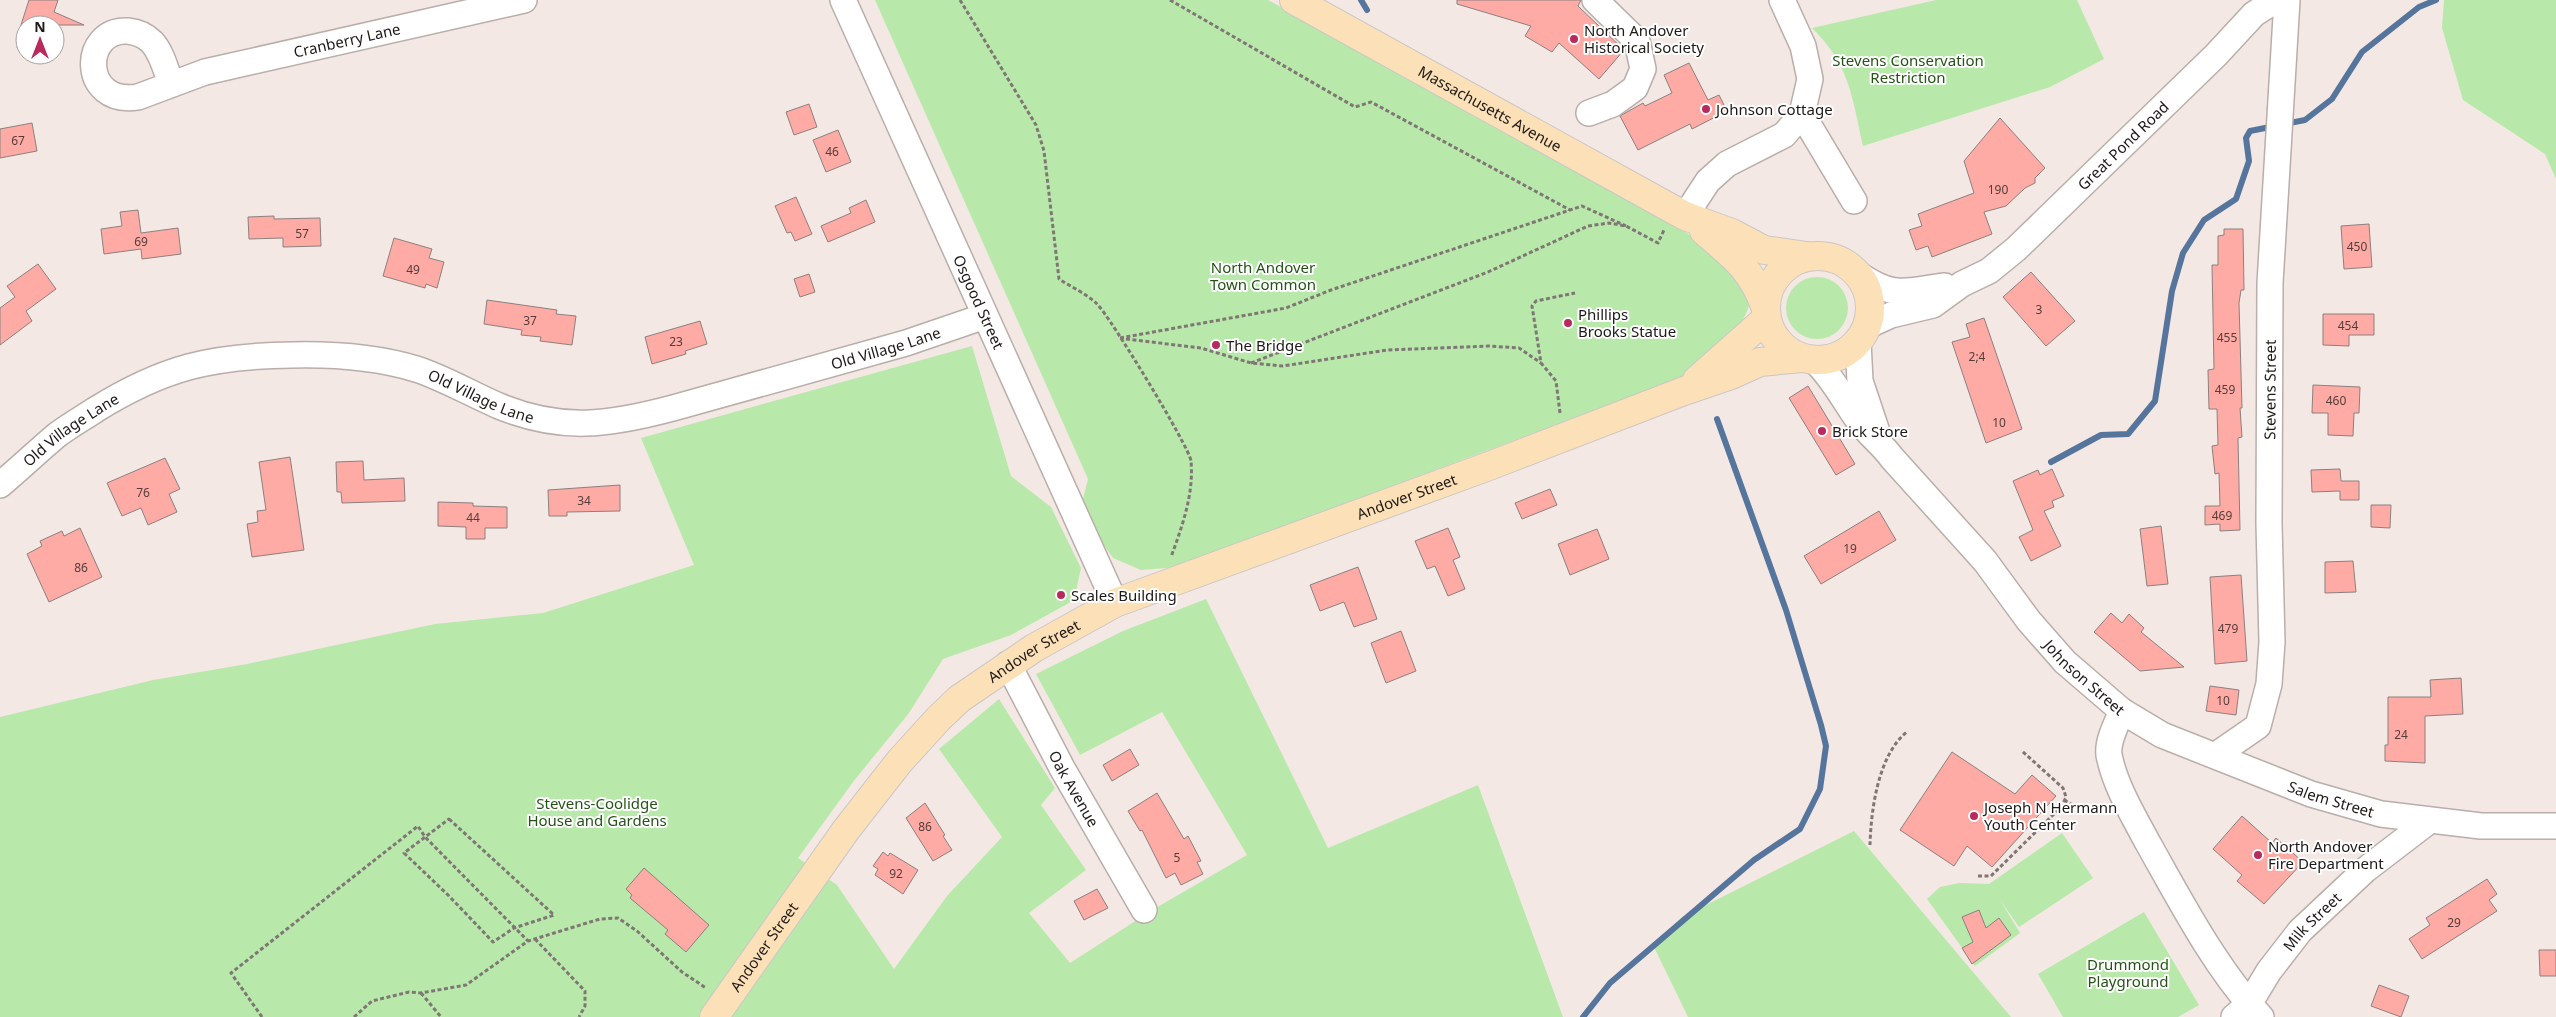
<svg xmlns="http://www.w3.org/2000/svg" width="2556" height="1017" font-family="'Noto Sans',sans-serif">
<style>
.green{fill:#b8e9ab}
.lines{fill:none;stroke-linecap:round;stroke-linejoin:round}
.stream{stroke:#56759d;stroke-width:6}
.building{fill:#feaaa5;stroke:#8c807f}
.minor-casing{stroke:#b9aeaa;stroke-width:28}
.major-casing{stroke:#c9c8c7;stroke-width:30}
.path{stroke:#7f7774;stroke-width:3;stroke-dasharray:4 2.5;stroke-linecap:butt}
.minor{stroke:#fff;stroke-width:25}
.major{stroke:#fce0b7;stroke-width:28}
.poi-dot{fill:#b82a5c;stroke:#fff;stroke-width:2}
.labels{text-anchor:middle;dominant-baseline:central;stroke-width:4;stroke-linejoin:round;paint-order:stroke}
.number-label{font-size:12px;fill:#553d3a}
.poi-label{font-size:15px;fill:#1d1917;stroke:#fff;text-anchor:start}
.street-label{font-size:15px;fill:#1d1917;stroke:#fff}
.park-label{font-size:15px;fill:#255317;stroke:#fff}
</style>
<rect width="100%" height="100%" fill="#f4e8e4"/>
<g class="green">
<path d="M875,0H1268L1679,228L1724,257L1750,303C1739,339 1707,361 1676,380L1191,561L1167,568L1141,570L1113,558L1096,534L1083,499L1088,479Z"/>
<path d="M1936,0H2077L2104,59L2050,87L1863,146C1852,97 1850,65 1812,28Z"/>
<path d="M2444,0H2556V179L2545,154L2463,100L2442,28Z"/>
<circle cx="1817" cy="308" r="31"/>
<path d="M972,346L1011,476L1051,507L1081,568L1076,591L1069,603L1011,635L943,659L909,713L853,782L798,858L837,885L894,969L947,896L1002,837L939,749L999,699L1055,788L1041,805L1086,870L1029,913L1070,963L1154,909L1247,855L1162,712L1080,755L1036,674L1123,631L1206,599L1328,848L1478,785L1563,1017H0V717L153,680L247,664L435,624L543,613L694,565L641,438Z"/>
<path d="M1854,831L2011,1017H1688L1653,945L1682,917Z"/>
<path d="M2062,833L2093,878L2019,927L2000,900L2020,933L1975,966L1927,899L1940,887L1959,883L1989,884Z"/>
<path d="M2144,912L2199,1005L2178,1017H2063L2038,974Z"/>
</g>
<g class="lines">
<g class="stream">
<path d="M1361,0L1367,10"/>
<path d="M2285,124L2305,120L2332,99L2362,52L2419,7L2436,0"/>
<path d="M2051,462L2101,435L2128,434L2155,401L2172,291L2183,253L2204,220L2236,199L2249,161L2246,138L2250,131L2275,126"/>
<path d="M1583,1017L1610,983L1754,860L1800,829L1820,789L1826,746L1821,725L1786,610L1717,419"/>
</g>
</g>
<g class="building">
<path d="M29,0H58L54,12L84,25H25V51L17,48L23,30L20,28Z"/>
<path d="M1457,0H1581L1578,6L1624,50L1599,79L1559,43L1552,52L1525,36L1531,26L1457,4Z"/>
<path d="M1689,63L1708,100L1719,95L1727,111L1692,129L1690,124L1638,150L1620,116L1643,103L1645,106L1672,93L1664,75Z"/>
<path d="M809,104L817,127L794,135L786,112Z"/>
<path d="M2000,118L2045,168L2035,178V183L2025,188L2006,206L1984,212L1992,234L1932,257L1928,246L1916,250L1909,230L1922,226L1918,214L1974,193L1964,161Z"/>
<path d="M32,123L37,151L0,158V129Z"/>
<path d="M838,130L851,162L826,172L813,140Z"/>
<path d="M796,197L812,234L795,241L791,232L787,233L775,206Z"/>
<path d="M866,200L875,222L828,242L821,226L851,213L849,208Z"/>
<path d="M138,210L141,233L178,228L181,254L142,259L141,249L104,254L101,229L122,226L120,212Z"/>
<path d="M274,216V219L320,218L321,246L283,247V238L249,239L248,217Z"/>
<path d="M2369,224L2372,267L2344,269L2341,226Z"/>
<path d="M2224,229H2243L2244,290H2241L2239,303L2242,408H2240L2242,437L2238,438L2240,530L2220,531V524L2205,525V506H2220L2219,473L2215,474L2212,446L2218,445L2217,409H2209L2208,370L2214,369L2212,265H2218V236L2224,235Z"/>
<path d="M394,238L432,249L429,258L444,262L437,288L426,284L425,288L383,276Z"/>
<path d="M38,264L56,289L26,311L32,321L0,345V308L15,297L7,286Z"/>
<path d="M2031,272L2075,321L2046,346L2003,297Z"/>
<path d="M809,274L815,292L800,297L794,279Z"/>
<path d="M487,300L557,310L556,314L576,316L572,345L540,341L541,337L521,335L522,330L484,324Z"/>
<path d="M2323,314H2374V335H2349V346L2323,345Z"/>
<path d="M1984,318L2022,429L1986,443L1952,342L1970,337L1966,324Z"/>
<path d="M700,321L707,344L685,351L686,354L652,364L645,337Z"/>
<path d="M2313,385L2360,387L2359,413H2354L2353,436L2328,435V413H2312Z"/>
<path d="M1808,386L1855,464L1836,475L1789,398Z"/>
<path d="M290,457L304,550L252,557L247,524L258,522L257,511L266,510L259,462Z"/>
<path d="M165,458L180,489L169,494L177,512L148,525L141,508L122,516L107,483Z"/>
<path d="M363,461L364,480L404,478L405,501L342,503L341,492H337L336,462Z"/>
<path d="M2052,469L2064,496L2052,501L2054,507L2044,511L2061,546L2031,561L2019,537L2033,530L2013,481L2038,470L2040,475Z"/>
<path d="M2340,469L2341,481H2359V500H2340V491L2312,492L2311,470Z"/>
<path d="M620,485V511L567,512V516H549L548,490Z"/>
<path d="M1550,489L1557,505L1522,519L1515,503Z"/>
<path d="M438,502L473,503V506L507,507V528H485V539H466V527L438,526Z"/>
<path d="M2371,505H2391L2390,528L2371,527Z"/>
<path d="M1879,511L1896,540L1821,584L1804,556Z"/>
<path d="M2161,526L2168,584L2147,586L2140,529Z"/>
<path d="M80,528L102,577L49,602L27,554L42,546L40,541L62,531L64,536Z"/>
<path d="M1448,528L1460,557L1453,560L1465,589L1448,596L1435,566L1427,569L1415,541Z"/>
<path d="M1597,529L1609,559L1570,575L1558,544Z"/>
<path d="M2353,561L2356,592L2325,593V562Z"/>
<path d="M1358,567L1377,619L1354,627L1344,602L1320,611L1310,585Z"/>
<path d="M2241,575L2247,661L2215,664L2210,577Z"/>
<path d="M2111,613L2122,623L2129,614L2144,628L2141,632L2184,667L2140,671L2094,632Z"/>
<path d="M1401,631L1416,671L1386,683L1371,643Z"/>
<path d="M2461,678L2463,714L2425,716V763L2385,761V745H2388V697H2431L2430,680Z"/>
<path d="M2210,686L2239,690L2236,715L2206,711Z"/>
<path d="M1130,749L1139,765L1112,781L1103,765Z"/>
<path d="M1952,752L2015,794L2032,775L2056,796L1992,867L1967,846L1954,866L1900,830Z"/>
<path d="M1157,793L1184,839L1188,836L1201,861L1197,862L1203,874L1181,885L1175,873L1166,878L1142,830L1140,831L1128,811Z"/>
<path d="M925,803L945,835L943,836L952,850L933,861L906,818Z"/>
<path d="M2242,816L2272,843L2276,838L2303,862L2264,904L2237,881L2242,875L2213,849Z"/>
<path d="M883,852L888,856L890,853L918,870L903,894L875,875L878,869L873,866Z"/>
<path d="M644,868L709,925L686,952L665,934L668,930L630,898L632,895L626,889Z"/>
<path d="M2487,879L2497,894L2489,900L2497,911L2422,959L2409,939L2430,925L2426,918Z"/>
<path d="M1097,889L1108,908L1084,920L1074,901Z"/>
<path d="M1979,910L1986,928L1999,918L2011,935L1972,964L1962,948L1973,942L1962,917Z"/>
<path d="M2539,950H2556V976H2540Z"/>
<path d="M2379,985L2409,996L2401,1017L2371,1006Z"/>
</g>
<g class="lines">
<g class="minor-casing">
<g id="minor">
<path id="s1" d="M843,0L1115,603"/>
<path d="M1782,0L1803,46L1810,79L1802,114L1854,201"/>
<path id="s2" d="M171,84C166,70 162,53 152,42C145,35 137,32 128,31C81,28 80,106 138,97L205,72L524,0"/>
<path d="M1589,113L1613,104L1635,88L1643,69L1637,41L1595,0"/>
<path d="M1685,216L1708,181L1727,164L1784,135L1802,114"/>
<path d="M1858,274C1895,299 1903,291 1945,286"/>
<path id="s3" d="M1867,326L1891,315L1933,305L1962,284L1989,271L2016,249L2216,55L2254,14L2276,0"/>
<path d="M1858,342L1860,381L1877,432"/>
<path id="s4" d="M1814,360C1833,378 1843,399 1858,420C1868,434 1882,444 1892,458L1985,561L2029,621L2065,662L2122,711L2162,735L2311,794L2381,814L2481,826H2556"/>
<path id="s5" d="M0,485C19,469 38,451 57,435C69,426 83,418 95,410C164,367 212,356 292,355C334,354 376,357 416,369C442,377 473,395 499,406C562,432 609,425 673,408L906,343L985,316"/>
<path id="s6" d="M1008,664L1062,768L1144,910"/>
<path d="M2122,711C2117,723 2107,741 2109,755C2115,786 2134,817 2149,845C2181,902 2216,969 2261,1017"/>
<path id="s7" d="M2216,755L2258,726L2269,684L2272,642L2269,524L2270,283L2287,0"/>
<path id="s8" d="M2234,1017L2249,1004L2269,971L2300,931L2365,870L2429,821"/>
</g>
</g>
<g class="major-casing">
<g id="major">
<path id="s9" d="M1294,0L1685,216L1732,233L1764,250L1807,256"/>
<path d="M1704,231C1733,256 1751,268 1765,306"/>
<circle cx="1818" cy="308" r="52"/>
<path d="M1697,380L1766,319"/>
<path id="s10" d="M714,1017L846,830L899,762L939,718L959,699L1034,648L1115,603L1489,466L1684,391L1731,375L1760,362L1802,358"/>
</g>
</g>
<g class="path">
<path d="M960,0L1036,125L1044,151L1059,279C1071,287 1087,294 1097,304C1109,315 1190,448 1191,461C1194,494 1182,527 1171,557"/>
<path d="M1170,0L1355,107L1371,102L1570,210"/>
<path d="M1120,338L1286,308L1331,290L1582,206L1626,226"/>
<path d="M1126,339L1201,348L1251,363L1283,366L1387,350L1489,346L1519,348L1541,363"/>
<path d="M1251,363L1488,272L1588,226L1609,223L1626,226L1658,243L1664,230"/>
<path d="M1560,413L1556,381L1541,363L1532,306L1536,301L1575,293"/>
<path d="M2064,800L2087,813L2100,811"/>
<path d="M449,819L554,915L514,928L493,942L449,896L404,853Z"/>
<path d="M1870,845C1871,810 1878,754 1908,731"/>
<path d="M1978,876H1991L2062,806L2066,797L2063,788L2022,751"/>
<path d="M535,939L585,991V1006L579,1017"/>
<path d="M421,993L441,1017"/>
<path d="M262,1017L231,973L418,826L425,837L528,941"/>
<path d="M354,1017L372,1001L409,992L421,993L466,985L528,941L600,919L618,918L637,931L682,972L706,988"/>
</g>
<use href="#minor" class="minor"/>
<use href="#major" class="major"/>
</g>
<g class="poi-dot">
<circle cx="1574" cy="39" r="5"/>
<circle cx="1706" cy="109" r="5"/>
<circle cx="1568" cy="323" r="5"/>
<circle cx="1216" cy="345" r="5"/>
<circle cx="1822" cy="431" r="5"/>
<circle cx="1061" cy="595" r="5"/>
<circle cx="1974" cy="816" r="5"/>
<circle cx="2258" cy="855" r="5"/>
</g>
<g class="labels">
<g class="number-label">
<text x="18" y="140">67</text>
<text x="832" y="151">46</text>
<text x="1998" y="189">190</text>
<text x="302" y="233">57</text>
<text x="141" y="241">69</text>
<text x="2357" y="246">450</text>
<text x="413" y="269">49</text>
<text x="2039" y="309">3</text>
<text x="530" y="320">37</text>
<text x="2348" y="325">454</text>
<text x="2227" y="337">455</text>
<text x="676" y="341">23</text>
<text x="1977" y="356">2;4</text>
<text x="2225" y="389">459</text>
<text x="2336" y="400">460</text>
<text x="1999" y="422">10</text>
<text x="143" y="492">76</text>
<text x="584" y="500">34</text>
<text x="2222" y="515">469</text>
<text x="473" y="517">44</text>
<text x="1850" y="548">19</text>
<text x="81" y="567">86</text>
<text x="2228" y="628">479</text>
<text x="2223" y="700">10</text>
<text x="2401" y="734">24</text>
<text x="925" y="826">86</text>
<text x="1177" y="857">5</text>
<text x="896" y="873">92</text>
<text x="2454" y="922">29</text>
</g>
<g class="poi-label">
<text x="1584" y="30">North Andover<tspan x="1584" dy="17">Historical Society</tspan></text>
<text x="1716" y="109">Johnson Cottage</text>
<text x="1578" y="314">Phillips<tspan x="1578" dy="17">Brooks Statue</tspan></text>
<text x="1226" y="345">The Bridge</text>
<text x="1832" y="431">Brick Store</text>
<text x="1071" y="595">Scales Building</text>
<text x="1984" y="807">Joseph N Hermann<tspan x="1984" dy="17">Youth Center</tspan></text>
<text x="2268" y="846">North Andover<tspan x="2268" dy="17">Fire Department</tspan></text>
</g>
<g class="street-label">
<text stroke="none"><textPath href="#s2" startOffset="408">Cranberry Lane</textPath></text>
<text stroke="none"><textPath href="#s9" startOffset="224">Massachusetts Avenue</textPath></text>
<text stroke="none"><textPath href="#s3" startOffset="319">Great Pond Road</textPath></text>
<text stroke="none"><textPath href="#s1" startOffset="331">Osgood Street</textPath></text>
<text stroke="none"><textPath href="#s5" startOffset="944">Old Village Lane</textPath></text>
<text stroke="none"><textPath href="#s7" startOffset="389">Stevens Street</textPath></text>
<text stroke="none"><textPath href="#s5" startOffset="525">Old Village Lane</textPath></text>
<text stroke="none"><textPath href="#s5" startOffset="90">Old Village Lane</textPath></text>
<text stroke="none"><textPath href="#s10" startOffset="896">Andover Street</textPath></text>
<text stroke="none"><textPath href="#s10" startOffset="491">Andover Street</textPath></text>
<text stroke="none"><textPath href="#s4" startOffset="418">Johnson Street</textPath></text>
<text stroke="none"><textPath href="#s6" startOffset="141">Oak Avenue</textPath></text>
<text stroke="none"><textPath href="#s4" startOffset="696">Salem Street</textPath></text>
<text stroke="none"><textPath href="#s8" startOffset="124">Milk Street</textPath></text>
<text stroke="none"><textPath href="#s10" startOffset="86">Andover Street</textPath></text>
</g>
<g class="park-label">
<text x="1908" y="60">Stevens Conservation<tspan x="1908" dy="17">Restriction</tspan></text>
<text x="1263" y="267">North Andover<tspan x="1263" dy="17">Town Common</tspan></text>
<text x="597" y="803">Stevens-Coolidge<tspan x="597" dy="17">House and Gardens</tspan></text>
<text x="2128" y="964">Drummond<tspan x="2128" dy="17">Playground</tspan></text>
</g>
</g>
<g transform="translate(40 40)"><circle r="24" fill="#ffffff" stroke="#a5a3a2"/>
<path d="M0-4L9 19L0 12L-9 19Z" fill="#b82a5c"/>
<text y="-8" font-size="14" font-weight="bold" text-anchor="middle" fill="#1d1917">N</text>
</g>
</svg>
